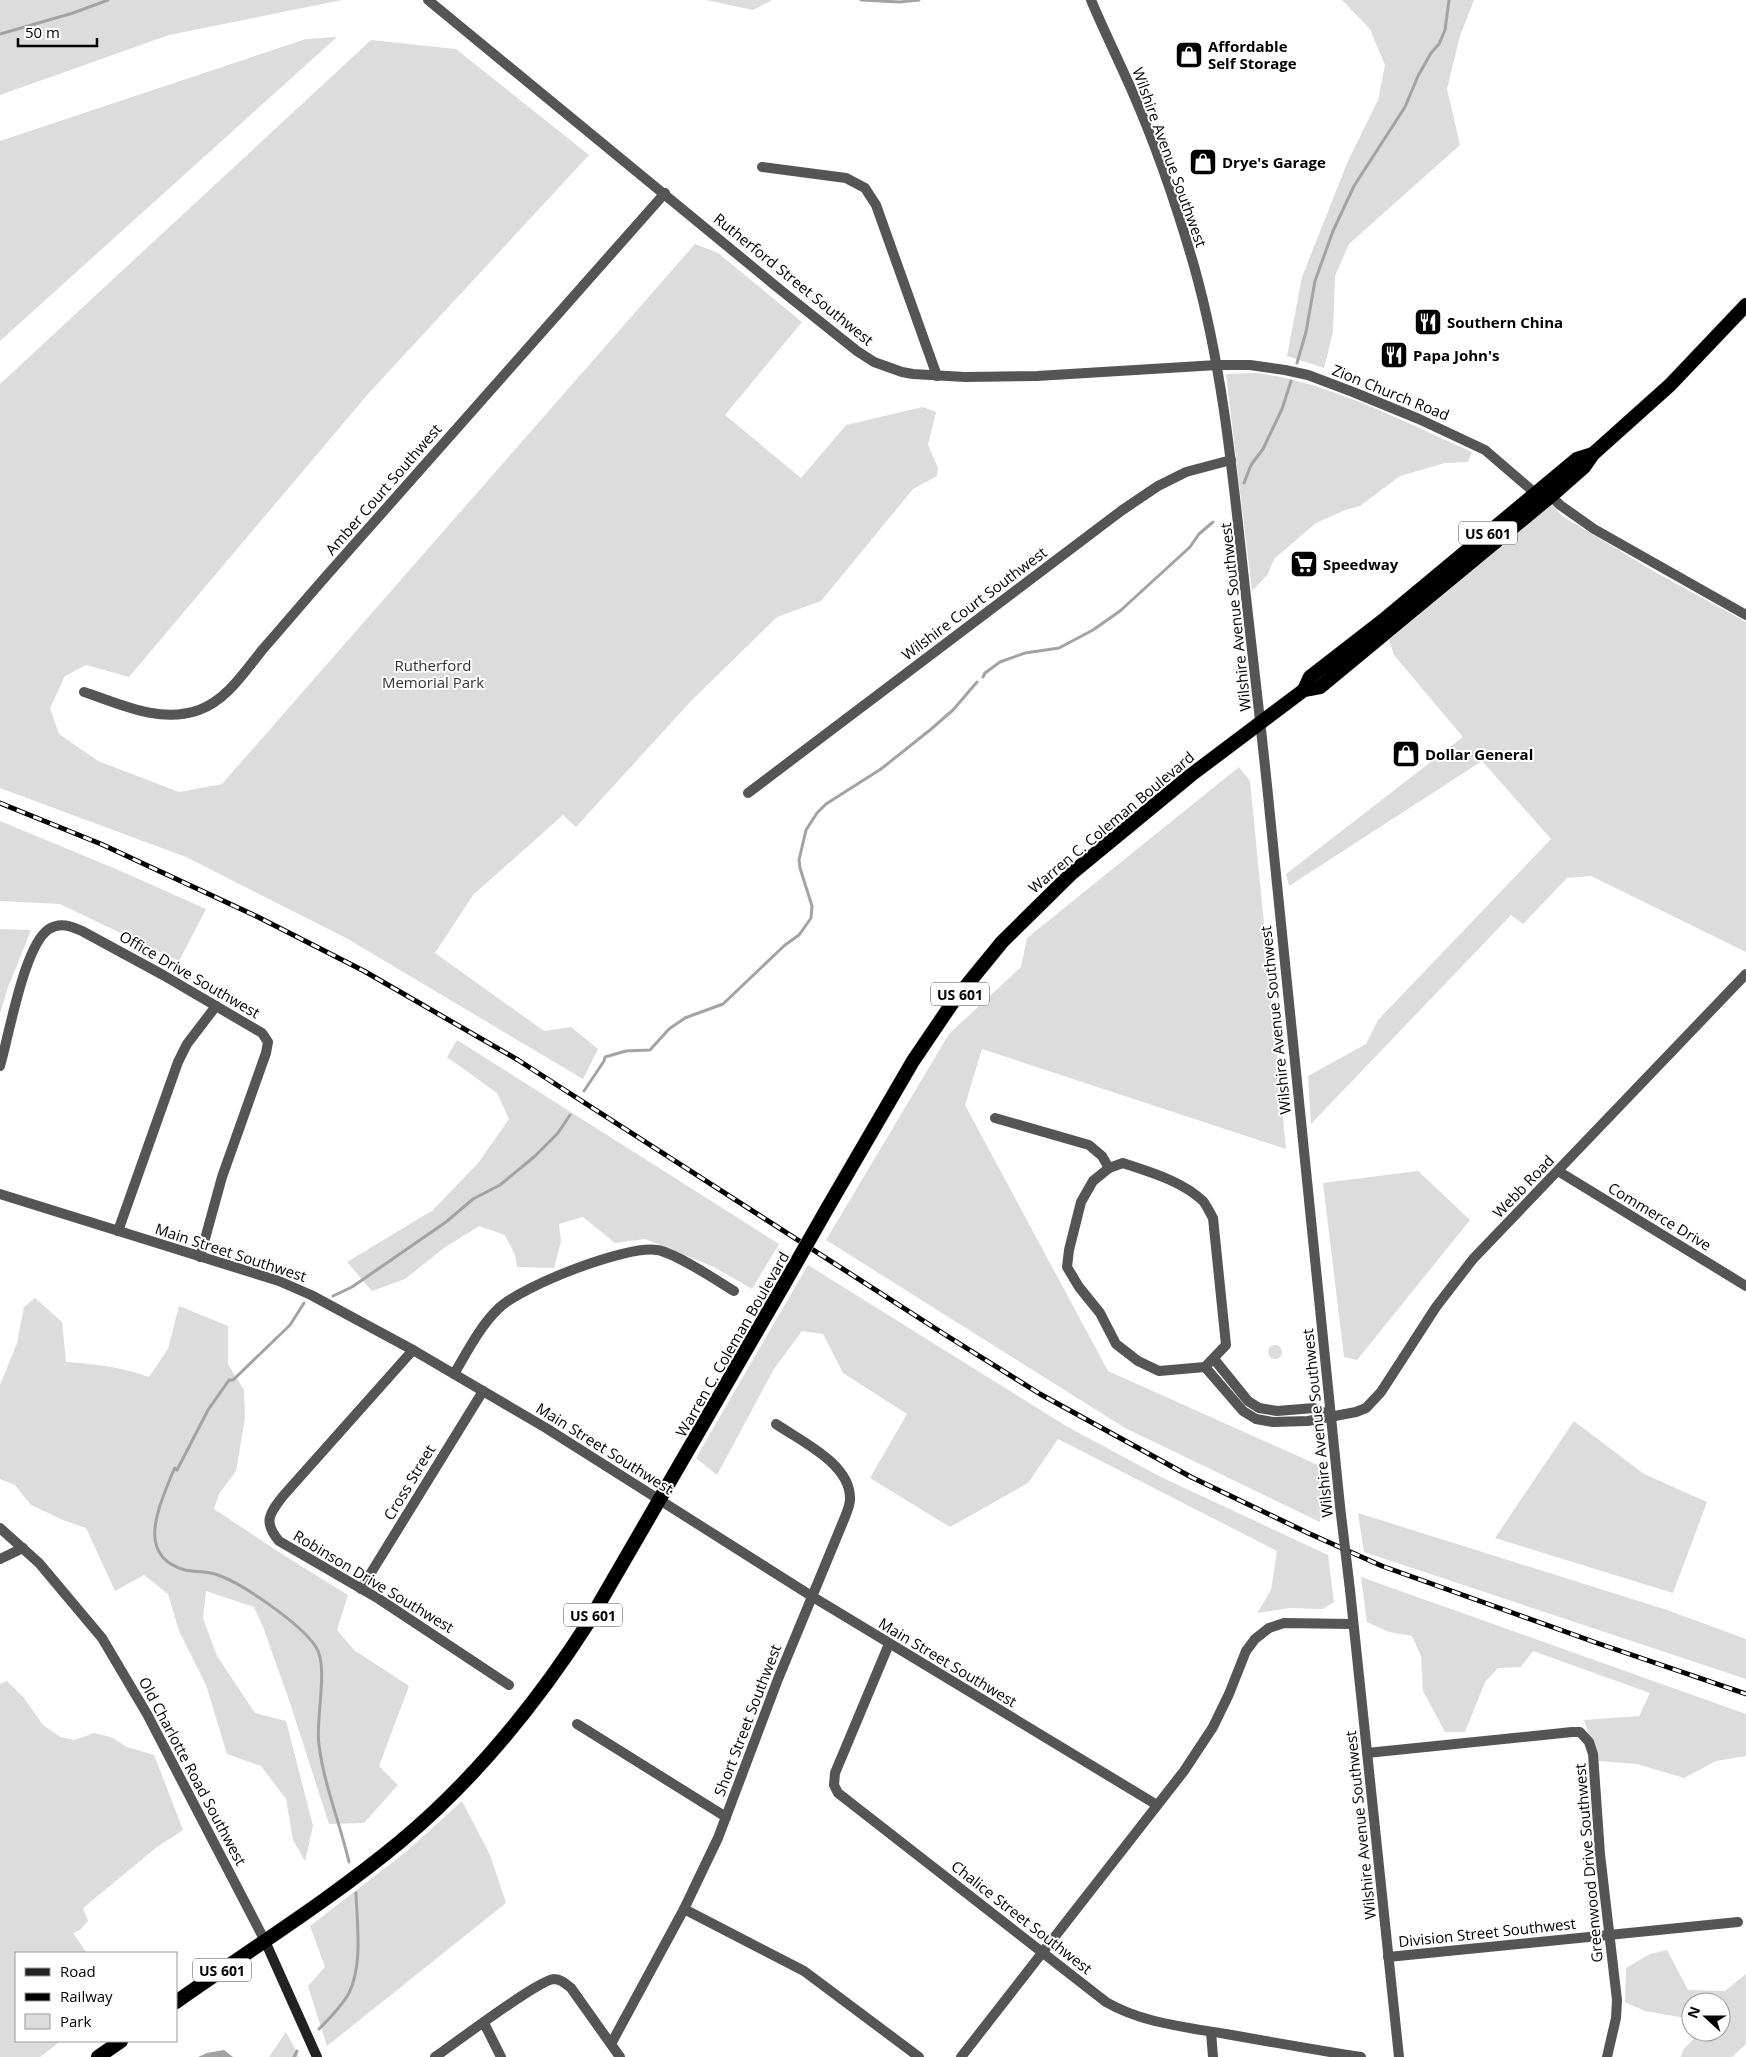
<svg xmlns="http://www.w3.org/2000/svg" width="1746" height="2057" font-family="'Open Sans',sans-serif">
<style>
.green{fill:#dcdcdc}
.water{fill:#a3a3a3}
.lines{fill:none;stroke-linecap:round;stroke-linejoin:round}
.stream{stroke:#a3a3a3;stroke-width:3}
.trunk-casing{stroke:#dbdbdb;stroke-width:15}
.minor{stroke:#555;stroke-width:10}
.tertiary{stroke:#555;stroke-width:10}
.secondary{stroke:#222;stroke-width:10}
.trunk{stroke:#000;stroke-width:14}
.rail-casing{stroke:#000;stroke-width:5}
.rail{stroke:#fff;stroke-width:3;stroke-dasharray:9;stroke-linecap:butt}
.trunk-bridge-casing{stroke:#dbdbdb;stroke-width:15;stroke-linecap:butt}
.tertiary-bridge{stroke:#555;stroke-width:10}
.trunk-bridge{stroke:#000;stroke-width:14}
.labels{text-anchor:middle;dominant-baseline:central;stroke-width:4;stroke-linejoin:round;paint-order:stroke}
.shield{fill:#fff;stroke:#4c4c4c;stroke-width:1}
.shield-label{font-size:14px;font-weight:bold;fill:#000}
.poi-label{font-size:15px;font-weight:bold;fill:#000;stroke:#fff;text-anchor:start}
.street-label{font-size:15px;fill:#000;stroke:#fff}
.park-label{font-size:15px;fill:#333;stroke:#fff}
</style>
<rect width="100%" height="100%" fill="#fff"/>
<g class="green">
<path d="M0,0H342L169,35L0,95Z"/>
<path d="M706,0H772L753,10Z"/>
<path d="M1342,0H1474L1460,36L1447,89L1460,145L1349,244L1335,276L1333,332L1324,368L1287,356L1302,277L1348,161L1378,100L1385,65L1370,29Z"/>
<path d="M337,37L0,341V141L306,39Z"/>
<path d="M371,40L456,49L589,155L368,394L129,677L86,665L65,676L50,708L59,734L98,761L179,792L222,784L695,244L718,253L802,322L725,415L801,478L846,425L923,407L936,412L928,445L938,468L937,476L913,489L821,601L777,617L691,701L576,827L563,815L473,895L435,953L544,1031L571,1027L598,1049L583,1079L346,938L186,857L0,788V384Z"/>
<path d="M1257,373C1331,383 1404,422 1472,452L1468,462L1445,463L1400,476L1360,506L1345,510L1316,523L1274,559L1268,574L1252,591L1226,374Z"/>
<path d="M1552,504L1562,516L1655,572L1746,622V952L1591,876L1567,878L1523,924L1511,915L1311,1124L1308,1076L1366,1044L1378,1020L1551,839L1482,761L1289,886L1286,874L1463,737L1394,655L1389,640Z"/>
<path d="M1239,767L1250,781L1286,1149L982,1049L965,1105L1108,1371L1320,1466V1522L1125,1428L826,1240L949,1034L1021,967L1027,938Z"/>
<path d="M0,821L116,869L206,909L179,961L60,904L0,901Z"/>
<path d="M0,929L31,930L7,990L0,1014Z"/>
<path d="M457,1040L779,1244L752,1289L714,1267L645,1239L615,1243L583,1217L559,1224L561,1241L554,1268L517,1267L515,1255L505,1235L479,1226L444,1248L405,1279L372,1291L347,1262L433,1210L479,1162L509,1119L497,1093L447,1057Z"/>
<path d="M1418,1171L1470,1220L1357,1360L1344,1357L1323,1183Z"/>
<path d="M808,1265L1066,1426L1161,1477L1328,1555L1334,1602L1323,1609L1290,1608L1257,1613L1271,1590L1277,1551L1058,1439L1028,1483L950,1527L870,1478L907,1414L843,1373L823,1334L802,1331L774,1369L717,1475L696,1458Z"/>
<path d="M35,1298L62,1322L66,1362C95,1364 122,1367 149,1377L168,1349L179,1306L228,1326V1364L244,1390L245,1418L236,1471L219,1494L214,1509L285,1556L348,1595L337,1630L354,1650L409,1686L379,1766L398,1785L364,1823L329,1824L289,1700L263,1627L254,1607L206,1591L203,1618L217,1656L255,1713L286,1721L313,1826L305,1861L293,1840L286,1799L261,1766L227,1754L206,1685L179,1631L168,1594L144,1575L115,1591L86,1528L63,1520L31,1505L15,1485L0,1479V1385L17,1343L24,1307Z"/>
<circle cx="1275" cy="1352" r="7"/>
<path d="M1574,1421L1644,1474L1707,1502L1673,1593L1495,1538Z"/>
<path d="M1358,1513L1667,1610L1746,1639V1679L1364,1552Z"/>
<path d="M1361,1577L1746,1714V1756L1716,1761L1684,1778L1637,1764L1598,1761L1584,1720L1639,1716L1650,1693L1533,1651L1521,1667L1498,1668L1485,1682L1465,1732H1445L1423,1691L1421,1656L1412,1636L1389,1632L1367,1622Z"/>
<path d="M7,1681L24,1698L43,1725L60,1737L74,1740L94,1733L111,1737L127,1747L154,1755L183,1830L157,1847L83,1908L88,1921L80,1930L73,1933L87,1953H16V2041H61L40,2057H0V1684Z"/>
<path d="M462,1801L490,1855L506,1903L327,2046L308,1986L325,1967L310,1926L406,1852Z"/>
<path d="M1667,1950L1688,1990L1725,1991L1746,1974V2044L1732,2057H1681L1683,2050L1700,2032H1721V2002H1691V2019L1645,2011L1625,2002L1626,1968L1650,1954Z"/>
<path d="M286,2032L299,2057H269Z"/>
</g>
<path class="water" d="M224,2050L233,2057H198L207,2053Z"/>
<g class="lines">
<g class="stream">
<path d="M861,0L900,2L919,0"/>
<path d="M0,34L73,13L108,0"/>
<path d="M1297,363L1306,332L1315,281L1333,231L1354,186L1405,107L1418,76L1431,53L1439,44L1445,30L1449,0"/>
<path d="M1244,483L1251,465L1263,449L1282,409L1291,381"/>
<path d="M983,677L985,673L1000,662L1025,653L1059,648L1093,630L1120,611L1190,547L1199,534L1213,522"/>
<path d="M584,1091L604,1061L605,1057L626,1051L650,1050L669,1029L685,1018L723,1004L785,945L799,935L811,918L812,906L800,868L799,860L806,830L817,813L826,804L881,769L930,730L953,710L977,682"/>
<path d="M333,1296L352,1287L446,1222L473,1199L500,1185L534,1157L558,1133L570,1115"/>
<path d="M304,1303L290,1325L233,1380H229L208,1410L177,1470L175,1468L172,1474C159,1507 135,1556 185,1570C195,1572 205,1571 215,1574C241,1582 301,1624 316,1647C329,1667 315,1720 319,1745C324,1785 340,1823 349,1862"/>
<path d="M319,2029C329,2019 342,2006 349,1993C363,1964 357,1924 356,1893"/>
<path d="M294,2057L297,2051"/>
</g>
<g class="trunk-casing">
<g id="trunk">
<path d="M1304,690L1310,677L1386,618L1577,459L1593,454"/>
<path d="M828,1207L913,1061L953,1002L1002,942L1072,873L1191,775L1304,690L1320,687L1551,496L1584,467L1593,454L1670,385L1746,305"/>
<path d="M176,2002C251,1949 330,1900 401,1841C475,1779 536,1704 588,1623L783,1286"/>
<path d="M98,2057L121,2041"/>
</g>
</g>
<g class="minor">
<path d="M428,0L783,292L857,351L874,362L902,372L913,374L965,377L1037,376L1217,365"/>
<path d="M762,167L846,178L865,188L876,205L937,376"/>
<path d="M84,692C120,704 160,724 199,710C227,700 245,671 263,649C285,624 306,599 328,574C439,447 553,321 665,193"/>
<path d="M748,793L1121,511L1158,486L1186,472L1231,460"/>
<path d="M0,1066C9,1036 24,945 49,929C60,922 71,926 82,931L163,975L262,1033L268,1042L266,1053L222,1177L200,1257"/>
<path d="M995,1118L1089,1145L1102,1156L1109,1168"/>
<path d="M1123,1163C1150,1172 1182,1181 1203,1201C1207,1206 1210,1213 1213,1218L1226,1345L1205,1367L1159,1371L1138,1361L1116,1344L1100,1313L1079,1287L1067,1267L1069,1250L1081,1202L1093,1181L1109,1168Z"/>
<path d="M1558,1171L1746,1286"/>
<path d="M0,1194L279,1281L311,1295L413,1350L546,1428L813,1597L1157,1805"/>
<path d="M118,1231L178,1062L187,1044L216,1006"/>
<path d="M413,1350L283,1496C269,1514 263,1522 279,1541L379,1599L509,1685"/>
<path d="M1214,1359L1248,1401L1259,1408L1277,1411L1314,1408L1331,1416"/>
<path d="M1205,1367L1243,1411L1256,1419L1273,1422L1308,1421L1356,1412L1366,1408L1381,1392L1436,1307L1473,1259L1746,974"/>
<path d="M454,1374C467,1352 480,1326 499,1308C522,1286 626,1245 657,1250C676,1253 716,1280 734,1291"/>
<path d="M0,1559L23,1548"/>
<path d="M361,1589L483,1391"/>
<path d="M889,1644L835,1773L834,1785L838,1793L1106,2002C1142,2023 1185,2027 1226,2034C1271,2042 1316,2050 1361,2057"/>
<path d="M577,1724L726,1817"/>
<path d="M1367,1753L1572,1732H1580L1589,1742L1593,1754L1600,1854L1617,2000L1616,2018L1607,2057"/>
<path d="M684,1909L804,1971L919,2057"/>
<path d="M1388,1957L1738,1922"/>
<path d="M484,2023L501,2057"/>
<path d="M1211,2032L1213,2057"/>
<path d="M611,2044L684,1909L718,1838L778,1679L845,1517C847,1512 850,1505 850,1499C851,1464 801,1441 776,1424"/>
<path d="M435,2057C454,2044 538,1980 554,1979C561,1979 566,1984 571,1988L620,2057"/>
<path d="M961,2057L1184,1771L1213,1727L1229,1694L1246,1651L1255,1639L1269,1628L1284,1623L1353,1624"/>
</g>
<g class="tertiary">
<path d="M1091,0C1104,31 1119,61 1132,91C1157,148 1177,207 1194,266C1222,365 1232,468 1243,570C1252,652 1262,733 1270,815C1292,1046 1317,1276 1340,1506"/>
<path d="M1217,365H1250L1285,370L1308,375L1353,392L1419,419L1485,450L1535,493"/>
<path d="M1551,496L1560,505L1594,529L1746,615"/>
<path d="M0,1528L39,1563L102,1638L147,1714L265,1941"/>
<path d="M1350,1590L1399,2057"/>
</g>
<path class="secondary" d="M265,1941L317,2057"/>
<use href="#trunk" class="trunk"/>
<g class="rail-casing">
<path id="rail" d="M0,803L101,844L258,917L364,971L518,1060L944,1334L1040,1394L1191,1477L1308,1533L1382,1566L1597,1643L1746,1694"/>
</g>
<use href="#rail" class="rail"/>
<g class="trunk-bridge-casing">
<path id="trunk-bridge" d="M783,1286L828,1207"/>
</g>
<path class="tertiary-bridge" d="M1340,1506L1350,1590"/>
<use href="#trunk-bridge" class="trunk-bridge"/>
</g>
<defs>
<g id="shop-square" transform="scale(1.4375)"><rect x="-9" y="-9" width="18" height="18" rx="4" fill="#000" stroke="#fff"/><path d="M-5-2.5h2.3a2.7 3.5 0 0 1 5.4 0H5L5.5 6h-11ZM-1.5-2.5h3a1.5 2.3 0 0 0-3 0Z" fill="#fff"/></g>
<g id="restaurant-square" transform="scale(1.4375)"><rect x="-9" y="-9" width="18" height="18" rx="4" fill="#000" stroke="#fff"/><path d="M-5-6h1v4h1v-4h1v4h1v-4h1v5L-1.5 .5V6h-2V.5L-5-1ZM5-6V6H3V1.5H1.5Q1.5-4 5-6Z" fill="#fff"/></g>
<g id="supermarket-square" transform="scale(1.4375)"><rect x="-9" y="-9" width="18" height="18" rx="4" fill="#000" stroke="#fff"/><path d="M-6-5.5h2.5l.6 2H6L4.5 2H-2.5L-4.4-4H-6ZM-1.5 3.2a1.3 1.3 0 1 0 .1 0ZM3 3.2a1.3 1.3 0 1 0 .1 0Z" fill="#fff"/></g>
</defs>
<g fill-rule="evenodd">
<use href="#shop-square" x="1189" y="55"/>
<use href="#shop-square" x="1203" y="162"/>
<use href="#restaurant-square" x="1428" y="322"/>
<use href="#restaurant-square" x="1394" y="355"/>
<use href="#supermarket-square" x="1304" y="564"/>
<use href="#shop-square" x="1406" y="754"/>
</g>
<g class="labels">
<g class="shield">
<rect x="1459" y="521.5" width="58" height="23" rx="4"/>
<rect x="931" y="982.5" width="58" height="23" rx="4"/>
<rect x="564" y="1603.5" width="58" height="23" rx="4"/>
<rect x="193" y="1958.5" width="58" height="23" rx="4"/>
</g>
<g class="shield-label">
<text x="1488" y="533">US 601</text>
<text x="960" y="994">US 601</text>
<text x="593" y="1615">US 601</text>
<text x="222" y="1970">US 601</text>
</g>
<g class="poi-label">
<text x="1208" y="46">Affordable<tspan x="1208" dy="17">Self Storage</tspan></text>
<text x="1222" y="162">Drye's Garage</text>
<text x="1447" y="322">Southern China</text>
<text x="1413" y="355">Papa John's</text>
<text x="1323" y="564">Speedway</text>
<text x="1425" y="754">Dollar General</text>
</g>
<g class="street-label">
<text transform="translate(1170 157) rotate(70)">Wilshire Avenue Southwest</text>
<text transform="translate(794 279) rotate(39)">Rutherford Street Southwest</text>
<text transform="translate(1391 392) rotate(22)">Zion Church Road</text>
<text transform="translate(383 489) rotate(-49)">Amber Court Southwest</text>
<text transform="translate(974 603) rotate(-37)">Wilshire Court Southwest</text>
<text transform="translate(1235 617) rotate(-96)">Wilshire Avenue Southwest</text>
<text transform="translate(1111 822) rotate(-40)">Warren C. Coleman Boulevard</text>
<text transform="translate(190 974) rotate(30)">Office Drive Southwest</text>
<text transform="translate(1275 1020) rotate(-96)">Wilshire Avenue Southwest</text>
<text transform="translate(1523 1186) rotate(-46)">Webb Road</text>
<text transform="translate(1660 1216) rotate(31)">Commerce Drive</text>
<text transform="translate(231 1252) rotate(18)">Main Street Southwest</text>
<text transform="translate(732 1344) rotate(-60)">Warren C. Coleman Boulevard</text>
<text transform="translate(1317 1423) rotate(-96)">Wilshire Avenue Southwest</text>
<text transform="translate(605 1448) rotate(32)">Main Street Southwest</text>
<text transform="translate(409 1482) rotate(-59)">Cross Street</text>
<text transform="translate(374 1581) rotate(31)">Robinson Drive Southwest</text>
<text transform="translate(948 1662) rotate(31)">Main Street Southwest</text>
<text transform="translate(747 1720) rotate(-69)">Short Street Southwest</text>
<text transform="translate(193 1771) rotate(62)">Old Charlotte Road Southwest</text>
<text transform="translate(1360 1825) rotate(-96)">Wilshire Avenue Southwest</text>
<text transform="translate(1588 1863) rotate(-95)">Greenwood Drive Southwest</text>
<text transform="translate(1022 1917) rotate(38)">Chalice Street Southwest</text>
<text transform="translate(1487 1932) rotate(-6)">Division Street Southwest</text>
</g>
<g class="park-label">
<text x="433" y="665">Rutherford<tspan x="433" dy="17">Memorial Park</tspan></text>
</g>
</g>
<rect x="15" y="1952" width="162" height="90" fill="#ffffff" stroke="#999999"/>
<rect x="25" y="1968" width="25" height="8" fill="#222222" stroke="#999999"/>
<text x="60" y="1977" font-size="15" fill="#000000">Road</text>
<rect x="25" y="1993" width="25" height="8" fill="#000000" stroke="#999999"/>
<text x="60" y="2002" font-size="15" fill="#000000">Railway</text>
<rect x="25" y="2014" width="25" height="15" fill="#dcdcdc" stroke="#999999"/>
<text x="60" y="2027" font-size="15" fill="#000000">Park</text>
<g transform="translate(1706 2017) rotate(291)"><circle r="24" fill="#ffffff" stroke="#999999"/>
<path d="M0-4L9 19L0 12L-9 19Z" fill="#000000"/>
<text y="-8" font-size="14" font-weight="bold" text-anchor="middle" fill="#000000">N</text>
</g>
<path d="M18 38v8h79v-8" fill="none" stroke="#000000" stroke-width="2.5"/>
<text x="25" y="38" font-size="15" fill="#000000" stroke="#ffffff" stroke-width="4" paint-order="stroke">50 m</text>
</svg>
